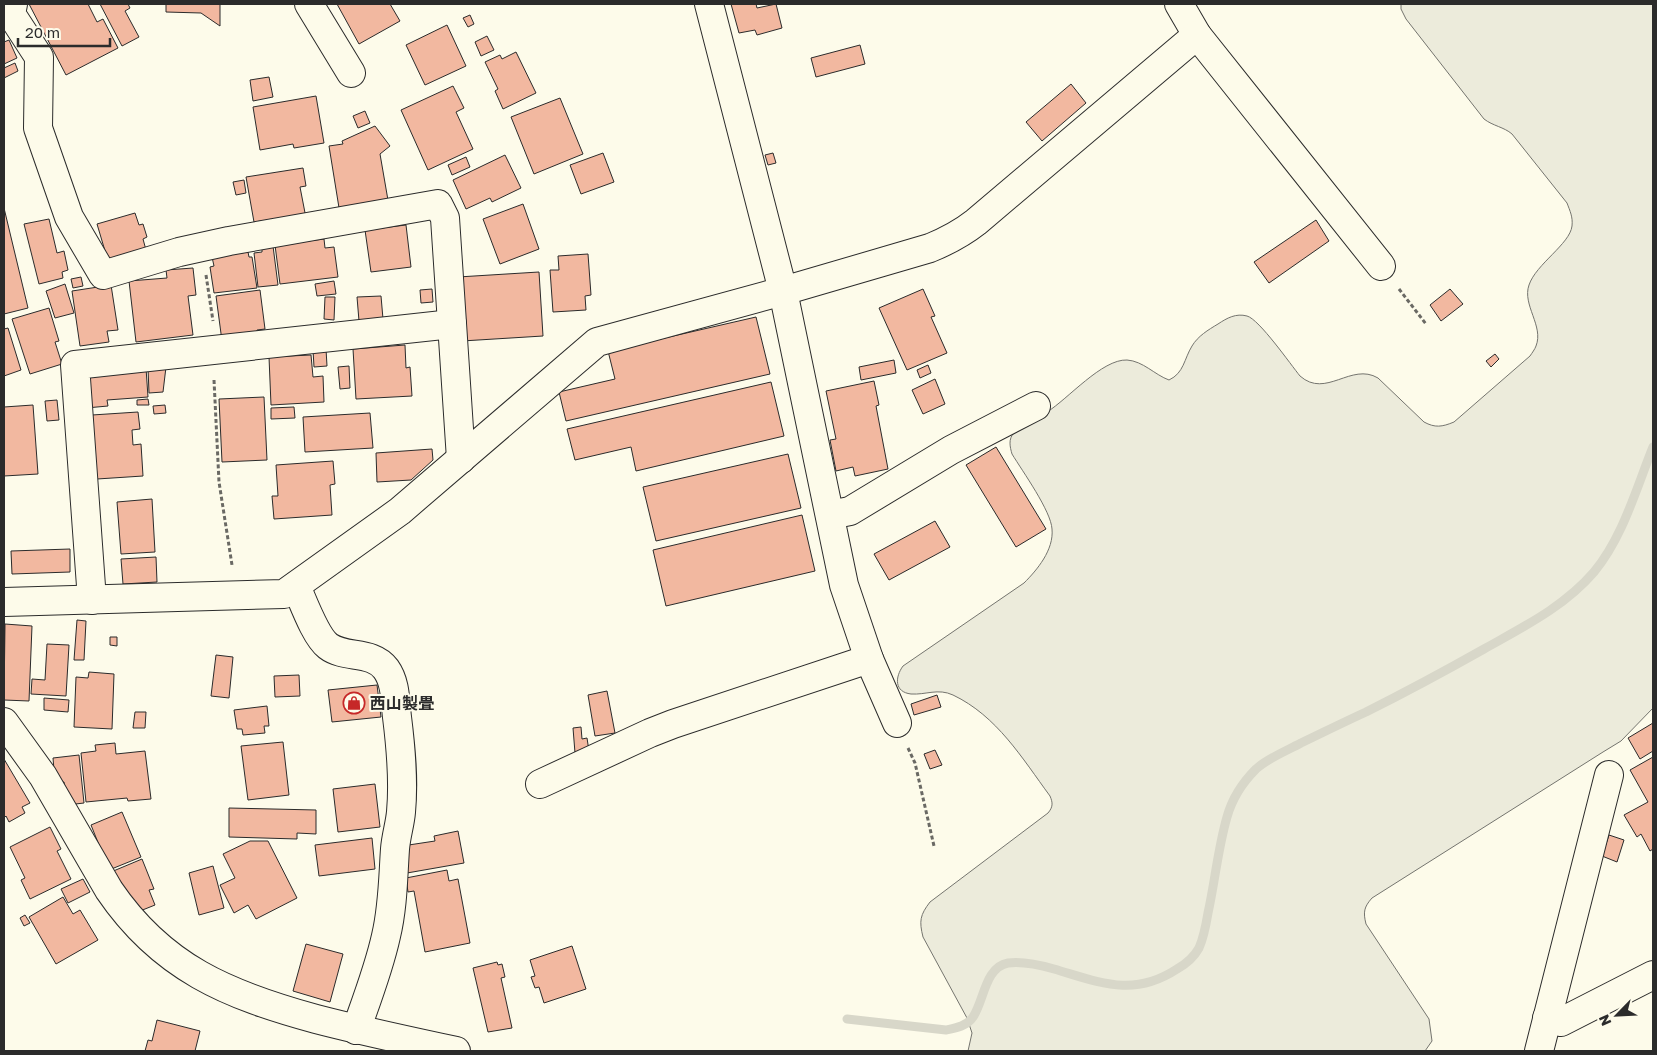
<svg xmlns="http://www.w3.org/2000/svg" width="1657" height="1055" font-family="'Golos Text','Noto Sans JP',sans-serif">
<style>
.green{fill:#ecebdb;stroke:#74746e}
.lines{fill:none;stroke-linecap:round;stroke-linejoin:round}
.stream{stroke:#d8d7c9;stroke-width:9}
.building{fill:#f2b8a0;stroke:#2b2b2b}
.minor-casing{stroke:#2b2b2b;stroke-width:30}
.path{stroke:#6a6964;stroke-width:3;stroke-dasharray:4 2.5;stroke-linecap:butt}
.minor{stroke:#fdfbea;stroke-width:28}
.labels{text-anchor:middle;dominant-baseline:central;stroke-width:4;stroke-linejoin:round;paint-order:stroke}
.poi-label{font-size:16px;font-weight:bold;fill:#2b2b2b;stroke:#fdfbea;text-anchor:start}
</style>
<rect width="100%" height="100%" fill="#fdfbea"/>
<path class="green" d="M1401,4H1653V708L1621,741L1603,752L1372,898C1364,907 1363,912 1366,924L1429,1019L1432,1041L1425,1051H968L972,1033L967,1018L923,937C919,921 920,915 930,902L1048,813C1053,807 1053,803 1050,796C1022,758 997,716 953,695C938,688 926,695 911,694C894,692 895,677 903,666L1024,583C1037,570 1054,550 1052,529C1051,511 1023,472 1012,454C1010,447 1008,439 1014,433C1023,423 1037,419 1047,412C1068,399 1102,359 1127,360C1143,361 1155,375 1169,380C1184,373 1184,359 1192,346C1198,336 1208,330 1218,324C1227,318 1236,313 1247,316C1259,319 1291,365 1300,376C1326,399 1351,362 1378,378L1424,422C1435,428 1442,427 1454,422L1530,356C1532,353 1535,349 1536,346C1544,326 1522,305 1529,285C1536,264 1570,244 1572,226C1573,217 1570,211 1567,203L1512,134C1504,127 1493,126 1484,119L1406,19L1401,9Z"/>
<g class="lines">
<path class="stream" d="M847,1019L946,1030C956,1028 967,1026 973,1017C984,1001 985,967 1008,963C1023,961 1040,965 1054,969C1099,982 1133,998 1177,969C1186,964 1194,957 1199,948C1204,937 1206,925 1208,913C1215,881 1218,848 1227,817C1232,799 1243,782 1256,769C1268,758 1286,751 1301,743C1322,733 1344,722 1366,712C1406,692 1445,671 1484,649C1523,627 1564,607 1594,572C1623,537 1636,489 1653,447"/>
</g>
<g class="building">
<path d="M29,4H88L97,22L103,19L118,48L66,75Z"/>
<path d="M100,4H128L130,8L125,11L139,37L122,46Z"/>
<path d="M166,4H220V26L201,13L166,12Z"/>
<path d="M337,4H390L400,21L359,44Z"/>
<path d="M731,4H756L757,8L776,4L782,28L757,35L755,30L739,33Z"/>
<path d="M470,15L474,24L468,27L463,18Z"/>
<path d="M447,25L466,66L425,85L406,45Z"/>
<path d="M487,36L494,50L481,56L475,42Z"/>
<path d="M9,40L17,58L4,64V42Z"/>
<path d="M860,45L865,64L816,77L811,58Z"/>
<path d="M516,52L536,93L503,109L495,91L498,89L485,62L500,55L502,59Z"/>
<path d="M15,63L18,71L4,78V68Z"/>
<path d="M269,77L273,97L253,101L250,80Z"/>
<path d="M1071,84L1086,103L1042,141L1026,122Z"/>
<path d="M453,86L464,108L456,112L473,149L428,170L401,110Z"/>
<path d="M316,96L324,143L294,148L293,144L260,150L253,107Z"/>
<path d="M560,98L583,154L534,174L511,117Z"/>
<path d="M365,111L370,123L358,128L353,116Z"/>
<path d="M375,126L390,146L380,154L389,206L340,214L329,146L343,144L342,141Z"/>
<path d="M603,153L614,182L581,194L570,165Z"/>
<path d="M773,153L776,163L768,165L765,155Z"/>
<path d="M505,155L521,188L492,202L490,198L466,209L453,180Z"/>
<path d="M466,157L470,167L452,175L448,165Z"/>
<path d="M303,168L306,186L300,187L306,218L276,219L254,222L246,177Z"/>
<path d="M244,180L246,193L236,195L233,182Z"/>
<path d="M523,204L539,249L500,264L483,219Z"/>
<path d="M4,208L28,308L4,314Z"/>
<path d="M135,213L139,225L143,224L147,237L143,239L146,250L108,261L97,224Z"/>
<path d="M49,219L57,253L64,251L68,270L62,272L63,278L39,284L24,224Z"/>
<path d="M1316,220L1329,241L1269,283L1254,262Z"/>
<path d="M406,225L411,267L371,272L365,230Z"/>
<path d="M324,239L325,248L334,247L338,277L280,284L275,245Z"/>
<path d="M273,246L278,285L258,287L254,253L262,252V247Z"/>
<path d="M248,252L249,257H252L257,288L214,293L210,267L214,266L212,257Z"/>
<path d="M588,254L591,295L585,296L586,310L553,312L550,270H559L558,256Z"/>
<path d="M193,268L196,295L188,296L193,335L136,342L129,281L167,278L166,270Z"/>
<path d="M539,272L543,336L462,341L458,277Z"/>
<path d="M81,277L83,286L73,288L71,279Z"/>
<path d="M334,281L336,294L317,296L315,284Z"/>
<path d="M65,284L74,313L55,318L46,291Z"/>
<path d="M111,285L118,330L107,331L109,342L80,346L72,291Z"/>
<path d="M432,289L433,302L421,303L420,290Z"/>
<path d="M923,289L935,316L931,317L947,353L907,370L879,308Z"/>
<path d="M1450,289L1463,304L1441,321L1430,305Z"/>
<path d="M260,290L265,329L257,330V336L222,341L216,296Z"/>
<path d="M381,296L383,319L359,321L357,297Z"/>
<path d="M325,297H335L334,320L324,319Z"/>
<path d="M49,308L59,341L55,342L62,364L30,374L12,319Z"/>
<path d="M756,317L770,374L566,421L559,392L615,379L608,351Z"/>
<path d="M8,328L21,370L4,376V329Z"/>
<path d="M405,345L406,368L410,367L412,396L356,399L353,349Z"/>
<path d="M326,349L327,366L314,367L313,350Z"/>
<path d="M1495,354L1499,359L1491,367L1486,361Z"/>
<path d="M311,355L313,377L323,376L324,402L271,405L269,357Z"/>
<path d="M894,360L896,373L861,380L859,367Z"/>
<path d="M928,365L931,373L920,378L917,370Z"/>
<path d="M349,366L350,388L340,389L338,367Z"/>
<path d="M166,367L163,392L149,393L148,368Z"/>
<path d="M146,368L148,397L107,400L108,406L86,408L83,372Z"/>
<path d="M935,379L945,404L923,414L912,390Z"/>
<path d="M874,381L879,405L876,406L888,469L855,476L853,467L836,471L830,440L836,439L826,391Z"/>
<path d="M771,382L784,436L636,471L631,447L575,460L567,429Z"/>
<path d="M264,397L267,460L222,462L219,399Z"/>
<path d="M148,399L149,405H137V400Z"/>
<path d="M57,400L59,420L47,421L45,401Z"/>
<path d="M33,405L38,474L4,476V407Z"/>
<path d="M165,405L166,413L154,414L153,406Z"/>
<path d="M294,407L295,418L271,419V408Z"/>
<path d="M138,412L140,429L132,430L133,445L141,444L143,476L97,479L92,415Z"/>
<path d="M370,413L373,448L305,452L303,417Z"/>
<path d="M996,447L1046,529L1016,547L966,465Z"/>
<path d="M432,449L433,460L411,480L377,482L376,453Z"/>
<path d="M788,454L801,508L656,541L643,487Z"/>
<path d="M333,461L335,484L330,485L332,515L274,519L272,496H278L276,465Z"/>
<path d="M152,499L155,552L121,554L117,502Z"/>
<path d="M802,515L815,571L666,606L653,550Z"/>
<path d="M935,521L950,547L889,580L874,554Z"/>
<path d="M70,549V572L12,574L11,551Z"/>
<path d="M156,557L157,582L123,584L121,559Z"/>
<path d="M77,620L86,621L84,660H74Z"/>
<path d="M5,624L32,626L29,701L4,700Z"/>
<path d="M110,637H117V646L110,645Z"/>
<path d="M47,644L69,645L66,696L31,694L32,679L45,680Z"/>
<path d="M216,655L233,657L229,698L211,696Z"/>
<path d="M89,672L114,674L112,729L74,727L76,677L88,678Z"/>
<path d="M299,675L300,696L275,697L274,676Z"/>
<path d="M377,685L381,717L332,722L328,690Z"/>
<path d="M607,691L615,733L595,736L588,695Z"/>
<path d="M937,695L941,707L914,715L911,704Z"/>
<path d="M44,698L69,700L68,712L44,710Z"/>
<path d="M267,706L269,726H264L265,733L243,735L242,729H237L234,710Z"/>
<path d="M135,712H146L145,728H133Z"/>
<path d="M1653,723V751L1640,759L1628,738Z"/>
<path d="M581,727L582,739L587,738L589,751L575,753L573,728Z"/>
<path d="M283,742L289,795L248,800L241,746Z"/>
<path d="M115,743L116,754L145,751L151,799L128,801L127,798L86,802L81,753L96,751L95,745Z"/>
<path d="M935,750L942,765L930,769L924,754Z"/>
<path d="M79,755L84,803L67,805L64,782H55L53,758Z"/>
<path d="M1653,757V849L1650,851L1641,834L1637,837L1624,815L1648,802L1630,770Z"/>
<path d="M4,759L30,803L22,807L25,813L9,822L6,816L4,818Z"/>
<path d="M375,784L380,827L338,832L333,789Z"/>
<path d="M229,808L316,810V834L297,833V839L229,837Z"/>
<path d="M122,812L141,857L109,870L91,825Z"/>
<path d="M50,827L61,849L57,851L71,879L30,899L21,880L25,878L10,847Z"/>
<path d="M458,831L464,863L407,873L402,846L435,841L434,836Z"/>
<path d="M1609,835L1624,840L1617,862L1602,856Z"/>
<path d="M372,838L375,869L319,876L315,845Z"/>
<path d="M250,841H268L297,898L256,919L248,905L234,913L220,885L235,878L223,854Z"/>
<path d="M142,859L154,889L149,890L155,905L135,913L111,872Z"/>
<path d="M213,866L224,908L199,915L189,873Z"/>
<path d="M447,870L449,881L458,879L470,943L425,952L414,891L408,892L406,878Z"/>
<path d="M83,879L90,892L68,903L61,889Z"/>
<path d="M63,897L73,914L80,910L98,940L56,964L29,917Z"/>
<path d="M25,915L30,923L24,926L20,918Z"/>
<path d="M306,944L343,954L330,1002L293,991Z"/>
<path d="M572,946L586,989L544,1003L539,987L535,988L531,977L535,976L530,960Z"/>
<path d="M497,962L498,965L502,964L505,977L501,978L512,1028L488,1032L473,968Z"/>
<path d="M157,1020L200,1031L195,1051H145L148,1040L152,1041Z"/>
</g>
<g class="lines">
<g class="minor-casing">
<g id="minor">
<path d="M13,4L11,14L39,57L38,128L69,217L103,275L179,252L229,241L438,204L445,218L461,459"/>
<path d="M309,4L351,73"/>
<path d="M709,4L783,291L844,585L869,659L897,723"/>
<path d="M1179,4L1197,35L1381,266"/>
<path d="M830,515L850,511L951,450L1036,406"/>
<path d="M296,586C303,601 315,636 328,646C345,659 372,650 386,669C396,683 395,701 397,717C401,749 404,780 401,812C400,824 396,836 395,849C393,878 393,907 386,936C379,968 367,999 356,1030"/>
<path d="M92,600L75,365L452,324"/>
<path d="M4,602L284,594L400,511L597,342L783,291L930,248C947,241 962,233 976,222L1197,35"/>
<path d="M4,722L43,776L109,890C162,968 228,995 316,1019C362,1031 409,1041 456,1051"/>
<path d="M540,784L650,733L673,724L869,659"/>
<path d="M1547,1018L1561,1022L1653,975"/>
<path d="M1539,1051L1609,775"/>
</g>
</g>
<g class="path">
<path d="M206,275L213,321"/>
<path d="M1399,289L1426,324"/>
<path d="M214,380L219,482L232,565"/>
<path d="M908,748L915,763L934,846"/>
</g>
<use href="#minor" class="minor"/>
</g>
<defs>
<g id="shop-ring" transform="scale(1.125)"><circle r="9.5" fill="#fdfbea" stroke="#c62828" stroke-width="1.5"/><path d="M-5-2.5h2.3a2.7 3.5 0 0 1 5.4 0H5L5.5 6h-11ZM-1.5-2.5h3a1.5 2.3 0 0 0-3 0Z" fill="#c62828"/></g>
</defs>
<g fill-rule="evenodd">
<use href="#shop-ring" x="354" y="703"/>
</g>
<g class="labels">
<g class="poi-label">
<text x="370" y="703">西山製畳</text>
</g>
</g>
<rect width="1657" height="1055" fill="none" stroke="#2b2b2b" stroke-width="10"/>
<g transform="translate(1617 1015) rotate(246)" stroke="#fdfbea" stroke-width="4" paint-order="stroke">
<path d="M0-4L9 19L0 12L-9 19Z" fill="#2b2b2b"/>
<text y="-8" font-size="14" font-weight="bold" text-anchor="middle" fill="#2b2b2b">N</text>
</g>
<path d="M18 38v8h92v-8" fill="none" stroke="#2b2b2b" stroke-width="2.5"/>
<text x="25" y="38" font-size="15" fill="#2b2b2b" stroke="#fdfbea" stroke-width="4" paint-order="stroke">20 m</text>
</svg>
